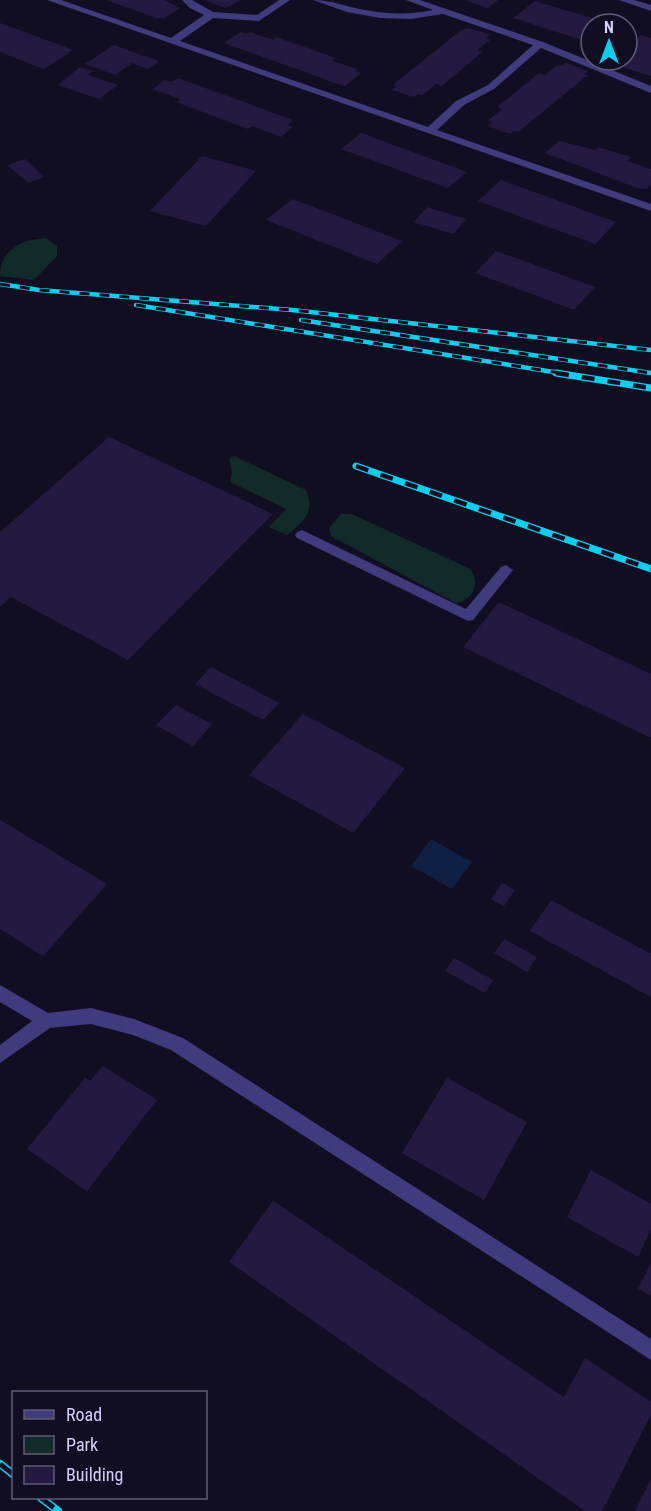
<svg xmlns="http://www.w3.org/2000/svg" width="651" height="1511" font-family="'Roboto Condensed',sans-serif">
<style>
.green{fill:#112a2a}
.water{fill:#0e2144}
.building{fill:#241a41}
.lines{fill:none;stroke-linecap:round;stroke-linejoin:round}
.service{fill:#403a7e;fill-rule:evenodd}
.tertiary{fill:#403a7e;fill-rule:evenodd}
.rail-far2-casing{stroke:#08cff0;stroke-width:4.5}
.rail-far1-casing{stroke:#08cff0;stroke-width:7}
.rail-casing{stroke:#08cff0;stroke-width:8}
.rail-far2{stroke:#120e21;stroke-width:3;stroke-dasharray:10;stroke-linecap:butt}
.rail-far1{stroke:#120e21;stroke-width:4.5;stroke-dasharray:13;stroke-linecap:butt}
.rail{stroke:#120e21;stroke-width:5;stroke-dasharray:16;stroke-linecap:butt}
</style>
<rect width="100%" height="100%" fill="#120e21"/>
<g class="green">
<path d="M46,238L57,246V256L34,280L0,276C0,249 23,239 46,238Z"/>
<path d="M234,456L306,490C316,512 303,522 287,535L269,527L286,509L230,482L232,472L229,459Z"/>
<path d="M341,514H352L470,569C481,582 473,601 456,603L331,536L329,528Z"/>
</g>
<path class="water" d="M431,839L472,862L452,889L411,866Z"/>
<g class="building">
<path d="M106,0H163L180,8L164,18H156Z"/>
<path d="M205,0H241L225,8Z"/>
<path d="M464,0H498L488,8Z"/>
<path d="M535,1L608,23L607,24H591V43L513,18Z"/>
<path d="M0,23L73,50L44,69L0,52Z"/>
<path d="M469,28L490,35L486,38L490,40L477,50L482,52L442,86L436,84L422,95L418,94L414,97L392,90L396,86L393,85L461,30Z"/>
<path d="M241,32L246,34L250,32L273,40L276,37L336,58L333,61L357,69L355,71L361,73L345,86L338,84L224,43Z"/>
<path d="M641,35L651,38V76L610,63L613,60H627V40L635,41Z"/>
<path d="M114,45L144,56L159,61L148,69L132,63L115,75L85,64Z"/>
<path d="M566,63L588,71L584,74L588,75L518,132L514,131L510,134L487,126L492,122L487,121L502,109L497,107L539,73L545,75L558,65L562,66Z"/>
<path d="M80,67L93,71L88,75L118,85L99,99L58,85Z"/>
<path d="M178,78L293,120L287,125L293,127L281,137L252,126L248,129L176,102L180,99L153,89L165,80L171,82Z"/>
<path d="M361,133L467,172L448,188L341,149Z"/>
<path d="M559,141L595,150L598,147L631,157L627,161L651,169V184L647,189L637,188L545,153Z"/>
<path d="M202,156L256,171L206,226L150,211Z"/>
<path d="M25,159L44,177L29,183L7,165Z"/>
<path d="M501,180L616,222L595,244L478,201Z"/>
<path d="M293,199L402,241L377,264L266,220Z"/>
<path d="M427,207L466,219L453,234L414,222Z"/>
<path d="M496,251L595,287L574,310L475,273Z"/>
<path d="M109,437L273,514L128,660L11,597L0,607V532Z"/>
<path d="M499,602L651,674V738L463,647Z"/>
<path d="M211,667L279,703L263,720L195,684Z"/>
<path d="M176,705L212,724L193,746L156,725Z"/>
<path d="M303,714L405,768L353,833L249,775Z"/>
<path d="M0,820L107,884L43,956L0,929Z"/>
<path d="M502,883L515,890L504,906L491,899Z"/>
<path d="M551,900L651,954V997L530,931Z"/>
<path d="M504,939L537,957L527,972L494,953Z"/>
<path d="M454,958L493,980L485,993L445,971Z"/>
<path d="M103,1066L157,1100L87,1191L27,1149L85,1078L90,1081Z"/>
<path d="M447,1078L527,1122L484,1200L402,1153Z"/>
<path d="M591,1170L651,1204V1229L638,1257L567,1217Z"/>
<path d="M273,1201L564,1397L585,1358L651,1402V1415L602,1511H585L229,1262Z"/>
<path d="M651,1263V1296L638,1289Z"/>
<path d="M651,1479V1511H635Z"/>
</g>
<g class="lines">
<g class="service">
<path d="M47,0H61L171,38L204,15L190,8L182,0H192L213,12L257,15L279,0H290L259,21L213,18L180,41L428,127L456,101L488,85L533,45L443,14L411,19L380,18L347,12L313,0C332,0 347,7 365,10C387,14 410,15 433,10L406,0H420L543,42L651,86V93L541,48L494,89L464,105L437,130L651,204V211Z"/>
<path d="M302,530L466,609L501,567L506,565L513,570L473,620L468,621L297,538L295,535L297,532Z"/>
<path d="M0,985L48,1013L91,1008L134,1019L183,1038L651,1339V1360L171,1050L133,1035L91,1024L50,1028L0,1063V1045L32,1021L0,1002Z"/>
</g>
<path class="tertiary" d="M619,0H634L651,5V11Z"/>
<g class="rail-far2-casing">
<g id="rail-far2">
<path d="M0,284L39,290L292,310L651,350"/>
<path d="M136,305L566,374"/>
<path d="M301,320L651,373"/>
</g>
</g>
<g class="rail-far1-casing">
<g id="rail-far1">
<path d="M556,373L651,388"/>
<path d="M356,466L651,569"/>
</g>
</g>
<g class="rail-casing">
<g id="rail">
<path d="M0,1464L14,1475"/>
<path d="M41,1498L58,1511"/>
</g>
</g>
<use href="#rail-far2" class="rail-far2"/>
<use href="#rail-far1" class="rail-far1"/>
<use href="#rail" class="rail"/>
</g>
<rect x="12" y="1391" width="195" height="108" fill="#120e21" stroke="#605b79" stroke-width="1.5"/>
<rect x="24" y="1410" width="30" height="9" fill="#403a7e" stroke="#605b79" stroke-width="1.5"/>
<text x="66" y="1421" font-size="18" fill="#d6cffd">Road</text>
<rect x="24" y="1436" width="30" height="18" fill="#112a2a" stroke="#605b79" stroke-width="1.5"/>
<text x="66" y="1451" font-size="18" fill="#d6cffd">Park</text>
<rect x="24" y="1466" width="30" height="18" fill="#241a41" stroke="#605b79" stroke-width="1.5"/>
<text x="66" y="1481" font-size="18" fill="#d6cffd">Building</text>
<g transform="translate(609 42)"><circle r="28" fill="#120e21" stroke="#605b79" stroke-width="1.5"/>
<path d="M0-4.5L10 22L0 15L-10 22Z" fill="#08cff0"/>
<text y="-9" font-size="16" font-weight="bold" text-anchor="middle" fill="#d6cffd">N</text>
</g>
</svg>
